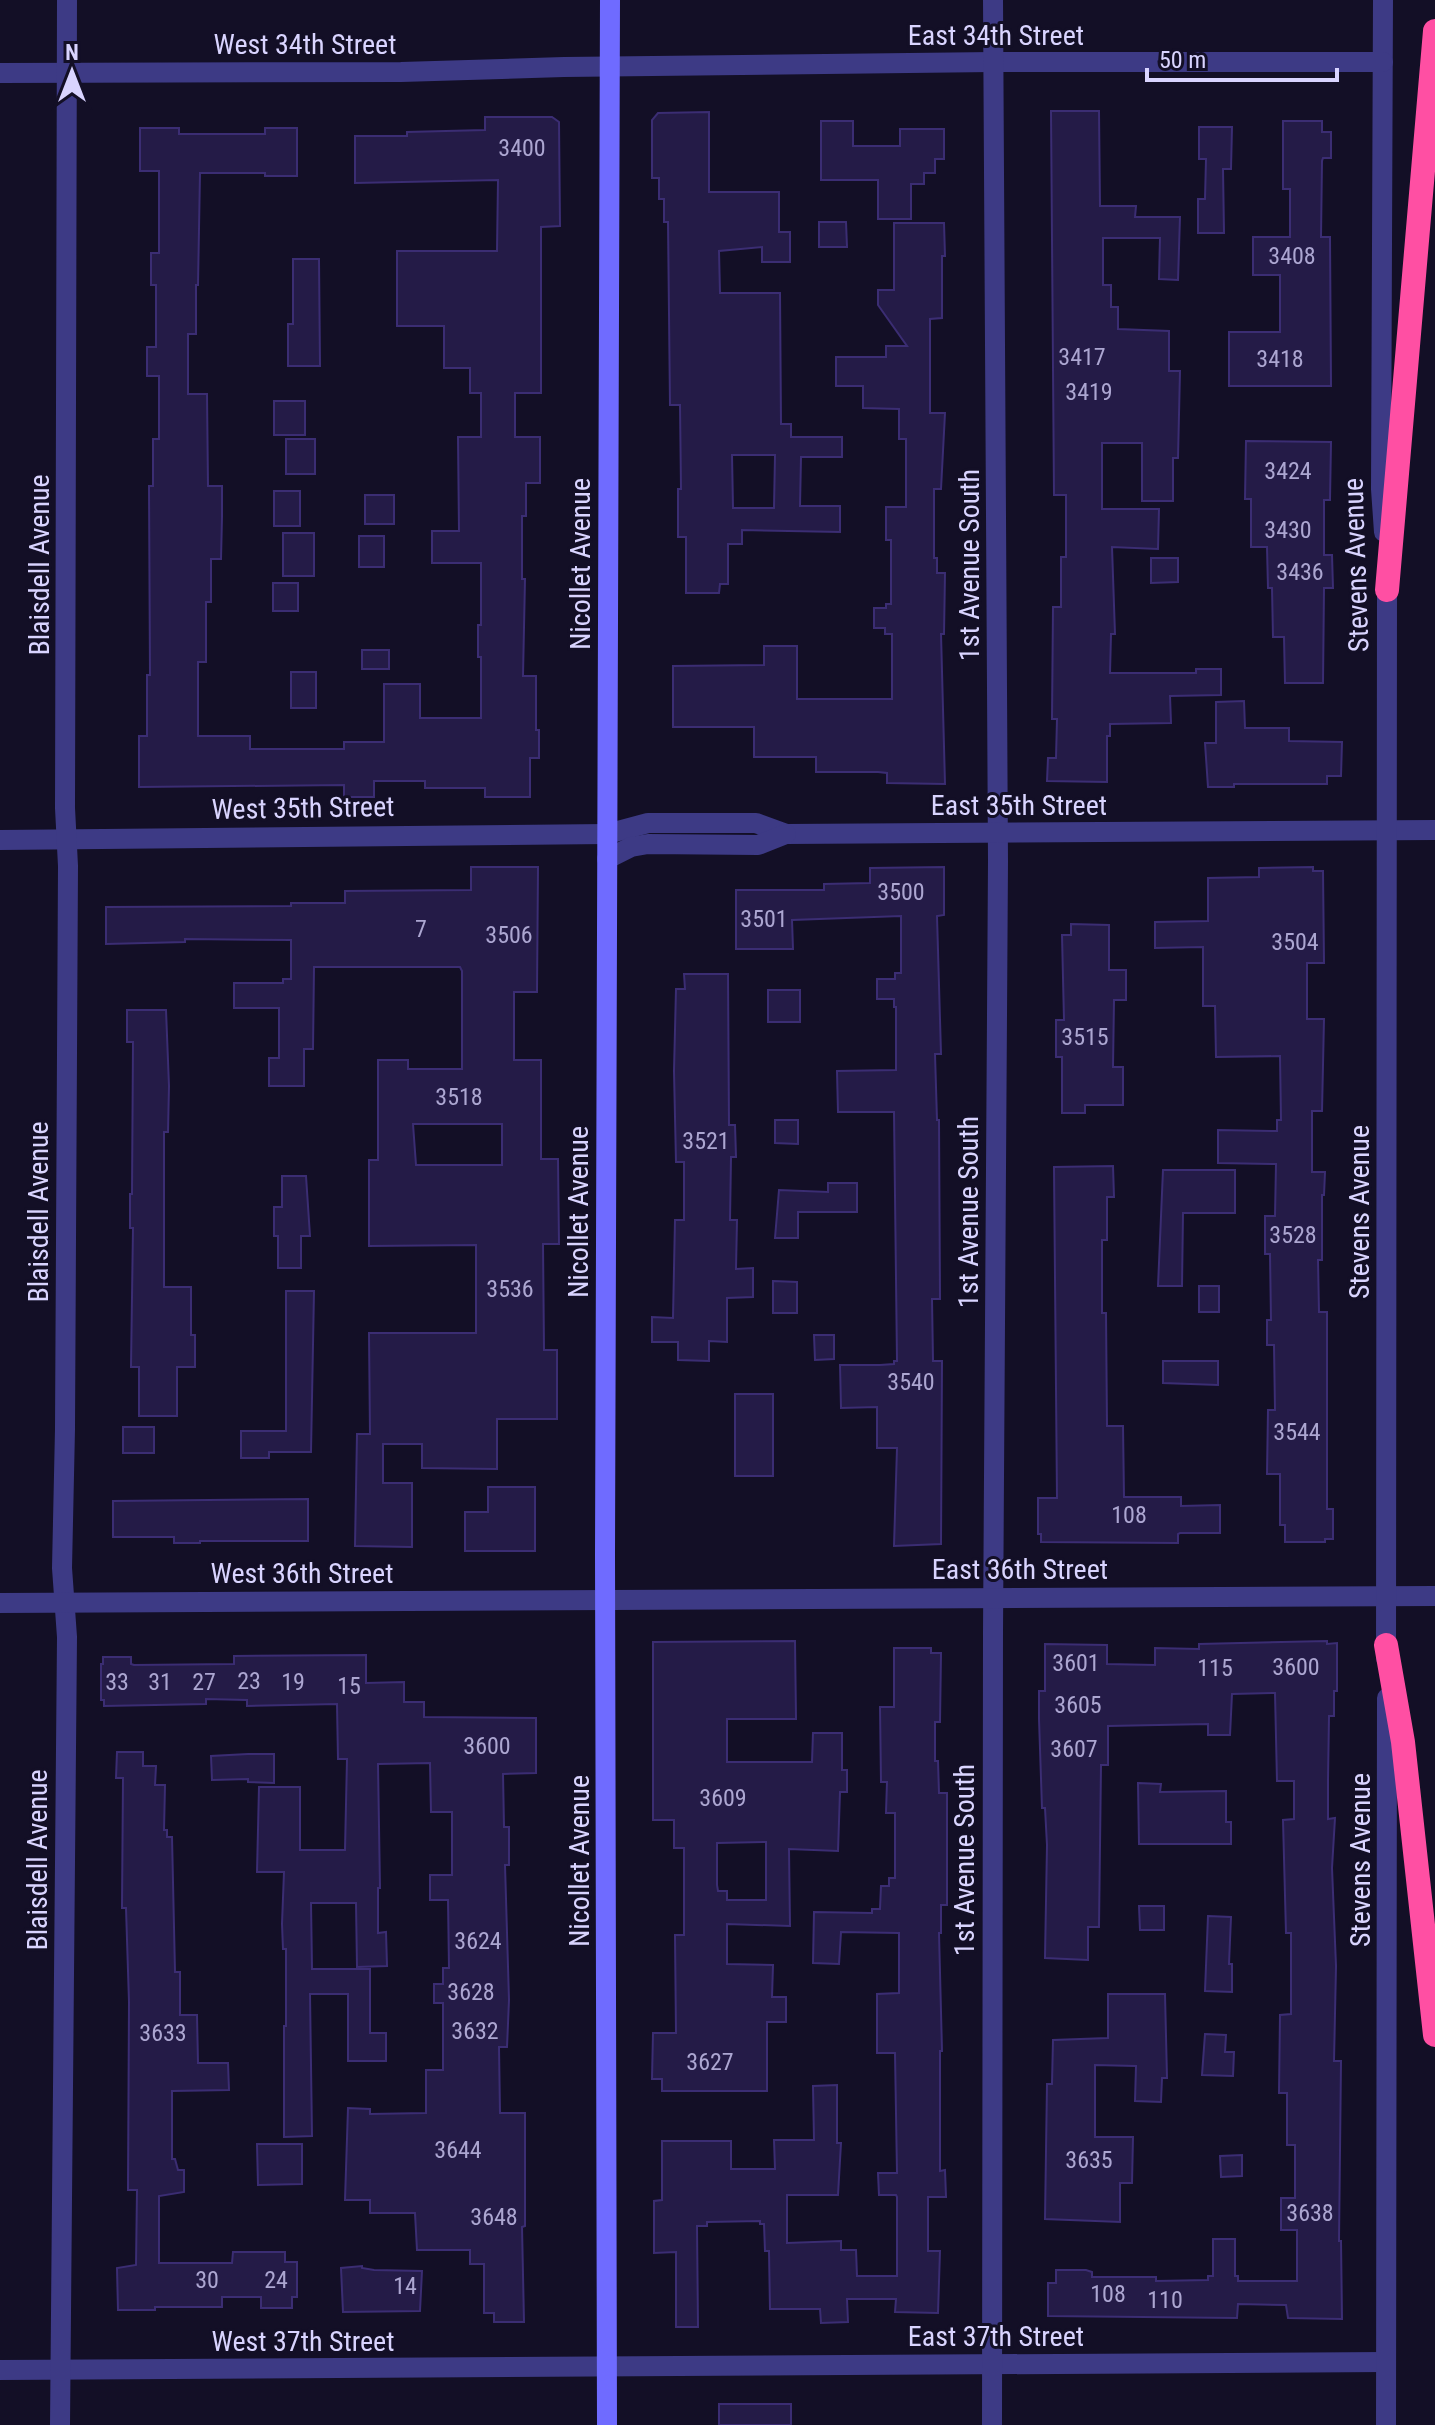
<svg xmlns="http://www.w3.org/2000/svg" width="1435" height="2425" font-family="'Roboto Condensed',sans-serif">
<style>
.building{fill:#241b47;stroke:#3b2d73;stroke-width:2;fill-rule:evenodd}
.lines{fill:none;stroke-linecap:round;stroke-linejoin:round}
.minor{stroke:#3d3a85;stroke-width:20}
.tertiary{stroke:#3d3a85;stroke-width:20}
.secondary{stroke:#6f6bff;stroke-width:20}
.motorway{stroke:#ff4fa3;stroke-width:24}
.labels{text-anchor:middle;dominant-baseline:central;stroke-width:6;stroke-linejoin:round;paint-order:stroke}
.number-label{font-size:24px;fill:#aca6d1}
.street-label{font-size:28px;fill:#d9d4ff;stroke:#130f26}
</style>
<rect width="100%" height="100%" fill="#130f26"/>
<g class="building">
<path d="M1051,111H1099L1100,206H1136L1135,217H1180L1178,280L1159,279L1160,238H1103V285H1111V307H1118V329L1169,331V371H1180L1178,458H1173V501H1142V443H1102V509H1159L1158,549L1112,547L1115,634H1111L1110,673H1196V669H1221V695L1170,696L1171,723L1110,724V736H1107V782L1047,781L1048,758H1056L1057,719H1052L1053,607H1061V557H1066V495H1054Z"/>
<path d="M709,112V192H779V232H790V262H762V247L719,251L720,293H780L781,424H791V437H842V457H801L800,506H840V532L742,530V544H728V584H720L719,593H686V537H678V489H681L680,405H670L668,222H664V199H659V178H652V120L658,113ZM732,455H775L774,508H733Z"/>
<path d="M485,117H552L559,122L560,226L541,227V393H515V437H540V483H526V516H522V579H525L523,676H536V730H539V758H530V797H485V788H425V781H374V797H344V785L139,787V736H147V675H150L149,486H153V439H159V376H147V347H156V285H151V253H159V171H140V128H179V134H265V128H297V176H265V173H200L198,285H196V334H188V394H207L208,486H222V517L221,559H211V602H206V662H198V736H250V749H344V742H384V684H420V718H481V657H478V625H481V563H432V531H459L458,437H481V393H470V368H444V326H397V251H497L498,180L355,183V136H407V132L485,130Z"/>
<path d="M821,121H853V146H900V129H944V159H935V173H924V184H911V219H878V180H821Z"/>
<path d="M1283,121H1322V132H1331V158H1323L1322,161L1321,237H1330L1331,386H1229V332H1280V275H1253V237H1290V189H1283Z"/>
<path d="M1199,127H1232L1231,169H1223L1224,233H1198V199H1205L1206,159H1199Z"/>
<path d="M819,222H846L847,247H819Z"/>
<path d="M894,223H944L945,256H942V318L930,319V413H945L941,489H934V558H937V573H945L944,634H941L945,784L887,783V773L878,772H816V757H754V727H673V666L764,665V646H797V699H892V634H885V628H874V608H886V604H891V540H886V507H906V439H899V409L863,408V386H836V357H886V346H907L878,305V290H894Z"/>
<path d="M293,259H319L320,366H288V324H293Z"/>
<rect x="274" y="401" width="31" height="34"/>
<rect x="286" y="439" width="29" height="35"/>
<path d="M1246,441L1331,442L1330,500H1324V555H1332L1333,588H1324L1323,683H1285L1284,637H1273L1272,588H1268L1267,547H1251V499H1245Z"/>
<rect x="274" y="491" width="26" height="35"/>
<rect x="365" y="495" width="29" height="29"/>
<rect x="283" y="533" width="31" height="43"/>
<rect x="359" y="536" width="25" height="31"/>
<path d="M1151,558H1178V582L1151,583Z"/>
<rect x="273" y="583" width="25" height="28"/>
<rect x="362" y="650" width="27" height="19"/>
<rect x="291" y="672" width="25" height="36"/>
<path d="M1244,701L1245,728H1289V741L1342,742L1341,776H1327V784H1234V787H1208L1205,743H1216V702Z"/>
<path d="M471,867H538L537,992H514V1060H541V1159H558L559,1244H543L544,1350H557V1419H497V1469L422,1468V1444H383V1483H412V1547L355,1546L357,1434H370L369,1333H476V1245L369,1246V1160H378V1060H408V1069H462V971L460,967H314L313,1049H304V1086H269V1058H279V1008H234V983H283V979H291V940L185,939V942L106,944V907L291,906V903H345V891L471,890ZM413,1124H502V1165H416Z"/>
<path d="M944,867V915L937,916L941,1054H935L937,1120H939L940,1299H932L933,1361H942L941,1544L894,1546L897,1448H877V1407L841,1408L840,1365H880L894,1364V1361H897L894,1112H838L837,1071L896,1070V1007H894V999H877V979H895V973H901V916L792,920L793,949H736V890H824V884L870,883V868Z"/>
<path d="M1313,867V871H1323L1324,963H1307V1019H1324L1322,1111H1312V1172H1325L1324,1195H1322V1260H1318L1319,1312H1327V1509H1333V1539H1325V1542H1285V1525H1280V1474H1267L1268,1410H1275L1274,1345H1267V1320H1271L1270,1254H1265V1216H1275L1276,1164L1218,1163V1130L1277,1131V1120H1281L1280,1056L1216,1057L1215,1006H1203V947L1155,948V922L1208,921V878L1259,877V868Z"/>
<path d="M1071,924L1109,925V970H1126V1000H1114L1113,1067H1123V1105H1085V1113H1062V1057H1056V1020H1064L1062,935H1071Z"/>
<path d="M684,974H728L729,1125H735L736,1157H731L730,1220H737L736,1269L753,1268V1297L727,1298V1342L709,1341V1361L678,1360V1342H652V1317L673,1318L675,1220H684V1162H676L674,1071L676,989H685Z"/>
<rect x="768" y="990" width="32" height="32"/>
<path d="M127,1010H166L169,1086L168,1132H164V1287H191V1335H195V1367H177V1416H139V1367H131L133,1228H130V1194H132L133,1042H127Z"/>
<path d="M775,1120H798V1144L775,1143Z"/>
<path d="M1113,1166L1114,1197H1107V1240H1102V1313H1106L1107,1426H1123L1124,1497H1181V1506L1220,1505V1533H1180L1178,1534V1543L1041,1542V1534H1038V1498H1057L1054,1167Z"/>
<path d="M1163,1170H1235V1213H1183L1182,1286H1158Z"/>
<path d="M282,1176H306L310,1236H301V1268H278V1236H274V1207H282Z"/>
<path d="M828,1183H857V1212H798V1238H775L779,1190L828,1192Z"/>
<path d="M773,1281L797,1282V1313H773Z"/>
<rect x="1199" y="1286" width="20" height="26"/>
<path d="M286,1291H314L311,1452H269V1458H241V1431H286Z"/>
<path d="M814,1335H834V1359L815,1360Z"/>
<path d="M1163,1361H1218V1385L1163,1383Z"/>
<rect x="735" y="1394" width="38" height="82"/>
<rect x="123" y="1427" width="31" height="26"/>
<path d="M488,1487H535V1551H465V1512H488Z"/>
<path d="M308,1499V1541H200V1543H174V1537H113V1501Z"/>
<path d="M795,1641L796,1719H727V1762H812L813,1733H842V1770H847V1792H840L838,1851L789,1849L790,1926L727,1924V1964L773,1965L772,1997H786V2022H767V2091H662V2079H652L653,2033H676L675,1935H684V1848H674V1820H653V1642ZM766,1842V1900H727V1891H718L717,1885V1843Z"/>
<path d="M1327,1641V1644L1337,1643V1691H1334V1716H1329L1328,1780V1819L1335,1818L1332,1868L1336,1966L1334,2061H1341L1339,2241H1341L1342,2319L1288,2318L1286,2305L1238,2304L1237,2318L1048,2316V2283H1056V2270H1086L1092,2272V2277H1156V2281L1208,2280V2276H1213V2239H1235V2276H1238V2281H1297V2230H1281V2198H1295V2145H1287V2093H1279L1280,2015L1291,2014V1933H1286L1283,1820L1294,1819V1781H1277L1275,1693L1232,1694L1230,1735H1208V1724L1108,1726V1765H1101L1099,1927H1088V1960L1045,1958L1047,1845L1045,1808H1042L1039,1719V1691H1045V1644L1107,1645V1664L1155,1665V1648L1199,1649V1644Z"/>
<path d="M894,1648H931V1653H941L940,1722H935V1761H938L939,1793H947V1905H941V1933H939L942,2051H940V2171L945,2170L946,2197H928V2251H940L938,2313L895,2312L896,2299H847L848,2322L821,2323L820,2309H770L769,2251H765L764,2224H760V2221L707,2222V2226H697L698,2327H676V2252L654,2253V2201L662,2200V2141H731V2169H775L774,2140H814L813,2086L837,2085V2143H841L838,2195H787V2243L841,2241V2250H856L857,2276H897V2197L896,2195H879L878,2173H897L895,2053H877V1994L899,1993V1933L841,1932L839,1964L813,1963L814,1912L872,1913V1909H880L881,1886H889V1878H895V1813H886L887,1782H881L880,1707H894Z"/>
<path d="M366,1655V1683L404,1682V1702H424V1717L536,1718V1773L503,1774L504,1827H509V1865H505L509,2000L507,2047H499L500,2113H525V2226L522,2227L524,2322H494V2313H484V2264H470V2250H417L415,2213H370V2200H345L348,2108L370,2109V2114L426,2113V2070H443V2003H434V1984H443V1968H449L448,1900H430V1875H452V1812H431L430,1763L378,1764L380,1888H378V1933L386,1932L387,1966L357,1967L356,1903H311L312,1969H370V2033H386V2061H348V1994H310L312,2136L284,2137V2026H286V1949H283L282,1924L284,1872H257L259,1787H300V1850H345L347,1759H338L337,1704L247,1706V1700L206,1699V1704L104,1706V1700H101V1664H103V1657H131V1664L134,1665L234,1664V1656Z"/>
<path d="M117,1752H143V1766H156L155,1785H165L164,1830H167V1837H172L175,1972H180V2015H197L198,2063H228L229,2090L172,2091V2159H175L178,2170H184V2192L159,2196V2263H232L233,2252H285V2262H297V2297H292V2308H261V2297H222V2307H155V2310H118L117,2268L136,2265L137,2190H128L129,2002L126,1908H122L123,1778H116Z"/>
<path d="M248,1754H274V1783L248,1782V1779L212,1780L211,1756Z"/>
<path d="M1138,1783L1161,1784L1160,1792L1226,1791V1822H1231V1844H1139Z"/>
<path d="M1139,1906H1164V1930H1140Z"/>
<path d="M1208,1916L1231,1917L1229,1964H1232V1992L1205,1991Z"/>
<path d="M1108,1994H1165L1167,2078H1162L1161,2102L1135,2101L1136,2066L1095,2065V2137H1133L1132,2183H1120V2222L1045,2219L1047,2084H1052L1053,2040L1108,2038Z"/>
<path d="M1205,2034L1226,2035L1225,2052H1234L1233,2076L1202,2075Z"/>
<path d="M257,2144H302V2184L258,2185Z"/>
<path d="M1242,2155V2176L1221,2177L1220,2156Z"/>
<path d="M362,2266V2268L374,2270L422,2271L420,2311L343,2312L341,2268Z"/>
<rect x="719" y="2404" width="72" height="21"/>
</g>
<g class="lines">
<g class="minor">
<path d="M1383,0L1381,489L1384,532"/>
<path d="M0,73L401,72L564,67L993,62H1383"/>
<path d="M0,840L607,834"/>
<path d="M0,2370L1386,2362"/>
<path d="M60,2425L67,1637L62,1568L65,1429L68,866L65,808L67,0"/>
<path d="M992,2425L993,1632L998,861L993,0"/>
</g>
<g class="tertiary">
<path d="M607,834L648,823H756L786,834L1435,830"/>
<path d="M607,859L631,847L648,844L758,845L786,834"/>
<path d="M0,1603L1435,1596"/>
<path d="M1386,1658L1387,590"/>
<path d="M1386,2425L1387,1698"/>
</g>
<path class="secondary" d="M607,2425L605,1554L610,0"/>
<g class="motorway">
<path d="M1387,590L1435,31"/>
<path d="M1386,1645L1403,1742L1435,2035"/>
</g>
</g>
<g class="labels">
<g class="number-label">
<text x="522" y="148">3400</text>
<text x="1292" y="256">3408</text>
<text x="1082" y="357">3417</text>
<text x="1280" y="359">3418</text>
<text x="1089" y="392">3419</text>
<text x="1288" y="471">3424</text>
<text x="1288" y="530">3430</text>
<text x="1300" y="572">3436</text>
<text x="901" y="892">3500</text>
<text x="764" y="919">3501</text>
<text x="421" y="929">7</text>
<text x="509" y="935">3506</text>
<text x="1295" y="942">3504</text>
<text x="1085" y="1037">3515</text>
<text x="459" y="1097">3518</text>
<text x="706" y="1141">3521</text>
<text x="1293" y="1235">3528</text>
<text x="510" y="1289">3536</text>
<text x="911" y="1382">3540</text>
<text x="1297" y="1432">3544</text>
<text x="1129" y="1515">108</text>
<text x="1076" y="1663">3601</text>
<text x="1296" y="1667">3600</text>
<text x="1215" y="1668">115</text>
<text x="249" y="1681">23</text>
<text x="117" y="1682">33</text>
<text x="160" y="1682">31</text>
<text x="204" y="1682">27</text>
<text x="293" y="1682">19</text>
<text x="349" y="1686">15</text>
<text x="1078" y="1705">3605</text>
<text x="487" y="1746">3600</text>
<text x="1074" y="1749">3607</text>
<text x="723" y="1798">3609</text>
<text x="478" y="1941">3624</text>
<text x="471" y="1992">3628</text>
<text x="475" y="2031">3632</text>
<text x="163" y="2033">3633</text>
<text x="710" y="2062">3627</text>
<text x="458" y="2150">3644</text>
<text x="1089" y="2160">3635</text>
<text x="1310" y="2213">3638</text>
<text x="494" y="2217">3648</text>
<text x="207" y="2280">30</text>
<text x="276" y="2280">24</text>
<text x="405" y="2286">14</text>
<text x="1108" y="2294">108</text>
<text x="1165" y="2300">110</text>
</g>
<g class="street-label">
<text x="996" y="35">East 34th Street</text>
<text x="305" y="44">West 34th Street</text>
<text transform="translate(580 564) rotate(-90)">Nicollet Avenue</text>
<text transform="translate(39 565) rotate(-90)">Blaisdell Avenue</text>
<text transform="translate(969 565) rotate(-90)">1st Avenue South</text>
<text transform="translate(1356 565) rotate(-92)">Stevens Avenue</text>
<text x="1019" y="805">East 35th Street</text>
<text transform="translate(303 808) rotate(-1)">West 35th Street</text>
<text transform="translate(38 1212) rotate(-90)">Blaisdell Avenue</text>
<text transform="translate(578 1212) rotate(-90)">Nicollet Avenue</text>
<text transform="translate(968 1212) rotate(-90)">1st Avenue South</text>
<text transform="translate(1359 1212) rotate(-90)">Stevens Avenue</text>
<text x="1020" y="1569">East 36th Street</text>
<text x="302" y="1573">West 36th Street</text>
<text transform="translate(37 1860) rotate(-90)">Blaisdell Avenue</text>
<text transform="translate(964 1860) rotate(-90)">1st Avenue South</text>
<text transform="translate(1360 1860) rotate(-90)">Stevens Avenue</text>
<text transform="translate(579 1861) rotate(-90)">Nicollet Avenue</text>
<text x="996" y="2336">East 37th Street</text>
<text x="303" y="2341">West 37th Street</text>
</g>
</g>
<g transform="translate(72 72)" stroke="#130f26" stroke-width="6" paint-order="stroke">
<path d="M0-6L14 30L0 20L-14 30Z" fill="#d9d4ff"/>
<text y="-12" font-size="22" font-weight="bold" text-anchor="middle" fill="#d9d4ff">N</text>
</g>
<path d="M1147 68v12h190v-12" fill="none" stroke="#d9d4ff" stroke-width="4"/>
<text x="1159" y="68" font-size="24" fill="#d9d4ff" stroke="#130f26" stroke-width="6" paint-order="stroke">50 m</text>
</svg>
